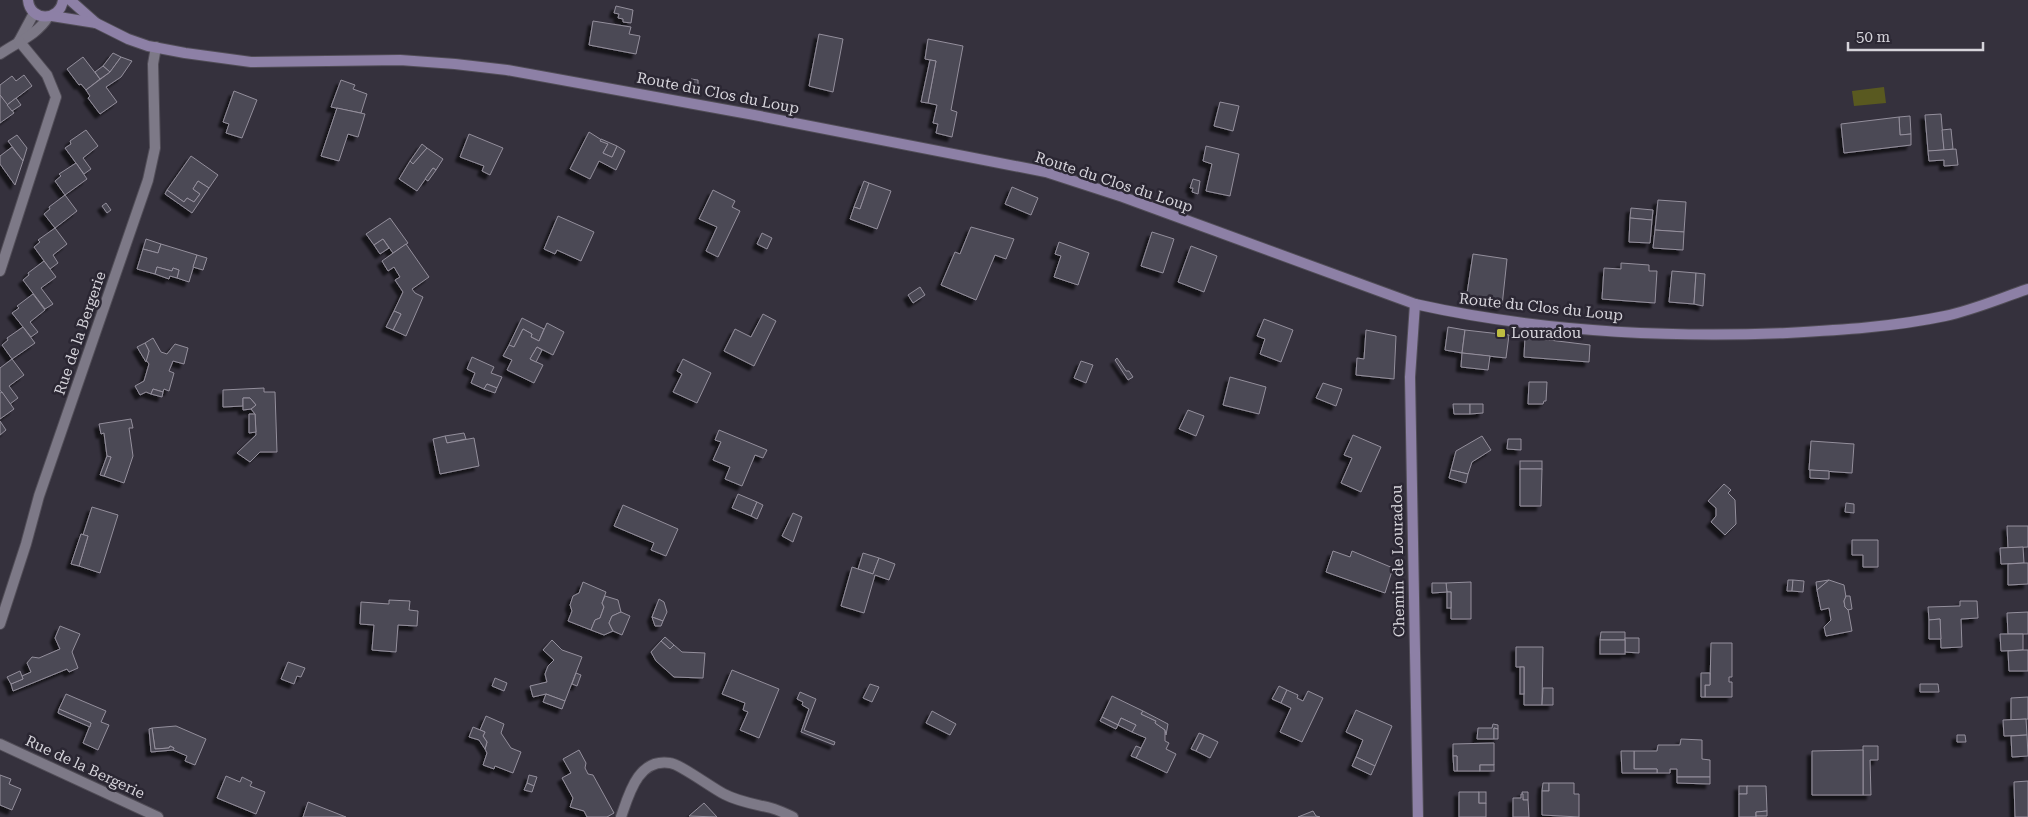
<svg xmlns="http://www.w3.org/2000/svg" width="2028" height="817" font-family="'Roboto Serif',serif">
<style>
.water{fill:#595920}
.building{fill:#4c4854;stroke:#938f9c;filter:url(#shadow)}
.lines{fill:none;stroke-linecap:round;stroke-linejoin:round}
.street-casing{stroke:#514d57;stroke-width:12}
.secondary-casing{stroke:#514d57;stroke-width:12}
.street{stroke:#7d7987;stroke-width:10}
.secondary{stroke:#8d80a6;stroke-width:10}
.poi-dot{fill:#bfbe41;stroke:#2b2733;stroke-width:2}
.labels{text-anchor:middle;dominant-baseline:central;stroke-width:5;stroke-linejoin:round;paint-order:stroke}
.street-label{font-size:15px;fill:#d6d4db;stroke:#2b2733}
.poi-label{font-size:15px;fill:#d6d4db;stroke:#2b2733;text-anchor:start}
</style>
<defs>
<filter id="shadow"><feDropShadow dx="-4.5" dy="4.5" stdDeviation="1" flood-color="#0009"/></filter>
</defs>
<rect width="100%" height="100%" fill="#35313d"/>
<path class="water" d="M1884,87L1886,103L1854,106L1852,91Z"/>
<g class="building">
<path d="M616,6L633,10L631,23L623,22V19L618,18L619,14L614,13Z"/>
<path d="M593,21L631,27L629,34L640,36L636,54L589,45Z"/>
<path d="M819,34L843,39L833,92L809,86Z"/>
<path d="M928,39L963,46L951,110L957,112L952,137L936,133L938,124L933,123L937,105L928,103L936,61L925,59Z"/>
<path d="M113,53L121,57L110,72L103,66Z"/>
<path d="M83,57L100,79L86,90L81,84L79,85L67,69Z"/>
<path d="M121,57L132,61L121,77L106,87L117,102L100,114L88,98L90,96L86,90L110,72Z"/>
<path d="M930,60L936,61L928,103L921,102Z"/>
<path d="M103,66L110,72L100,79L95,72Z"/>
<path d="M24,75L32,86L7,105L0,95V85L12,76L16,81Z"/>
<path d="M691,79L698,80V85L690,84Z"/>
<path d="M341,80L355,85L353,89L367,94L361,113L331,107Z"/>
<path d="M234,91L257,100L242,138L226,133L229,124L223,122Z"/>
<path d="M0,95L14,113L0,123Z"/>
<path d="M16,98L21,105L12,111L7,105Z"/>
<path d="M1220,102L1239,106L1233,131L1214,126Z"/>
<path d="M337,108L365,114L358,137L348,134L339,161L321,156Z"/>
<path d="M1941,114L1944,150L1928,151L1925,115Z"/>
<path d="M1910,116L1911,134L1900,135L1899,117Z"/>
<path d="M1899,117L1900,135L1911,134V145L1844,153L1841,124Z"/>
<path d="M1951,129L1953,149L1944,150L1942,130Z"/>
<path d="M86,130L98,146L83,158L91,169L84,174L65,148L71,144L70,141Z"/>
<path d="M589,132L608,144L603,153L612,157L617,146L625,151L616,170L599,161L590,179L570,169Z"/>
<path d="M469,134L503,148L490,175L482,171L484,166L460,157Z"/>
<path d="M17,135L27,148L23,161L8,141Z"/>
<path d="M601,139L617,146L612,157L603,153L608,144L600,141Z"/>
<path d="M422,144L427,148L413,164L410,161Z"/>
<path d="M1206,146L1239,154L1230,196L1206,191L1212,164L1203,161Z"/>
<path d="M12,147L23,161L15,185L0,164V156Z"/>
<path d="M427,148L443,159L436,170L433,168L417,191L399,179L410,161L413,164Z"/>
<path d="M1956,149L1958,165L1944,166V160L1929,161L1928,151Z"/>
<path d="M191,156L218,175L209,188L198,181L193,189L200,194L194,202L187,198L184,202L167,190Z"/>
<path d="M76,163L87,179L65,195L55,181L61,176L59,174Z"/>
<path d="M433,168L436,170L428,181L425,179Z"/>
<path d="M1193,179L1200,181L1198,194L1192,192L1193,188H1190Z"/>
<path d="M198,181L209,188L192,213L165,194L167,190L184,202L187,198L194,202L200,194L193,189Z"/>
<path d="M864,181L869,183L860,209L854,207Z"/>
<path d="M869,183L891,191L877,229L850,219L854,207L860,209Z"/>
<path d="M1012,187L1038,198L1031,215L1005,204Z"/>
<path d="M713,190L735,201L732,207L740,211L718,257L706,251L717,227L699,219Z"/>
<path d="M65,195L77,211L55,228L44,214L50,209L49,207Z"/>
<path d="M1658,200L1686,202L1684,232L1655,230Z"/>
<path d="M106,203L111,210L107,213L102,206Z"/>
<path d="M1631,208L1653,210L1652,220L1630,218Z"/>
<path d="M558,216L594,232L581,261L557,250L555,254L544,249Z"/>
<path d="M390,218L408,243L393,253L383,239L374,245L366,234Z"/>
<path d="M1630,218L1652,220L1650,243L1629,242Z"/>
<path d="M971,227L1014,239L1006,259L995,255L976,300L941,285L955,252L960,254Z"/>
<path d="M55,228L67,244L53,255L58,263L50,269L34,247L40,242L38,240Z"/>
<path d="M1655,230L1684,232L1683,250L1653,248Z"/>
<path d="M1152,232L1174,239L1163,273L1141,266Z"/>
<path d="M762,233L772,238L767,249L757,244Z"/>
<path d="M146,239L161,244L158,253L143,249Z"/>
<path d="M383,239L389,248L380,254L374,245Z"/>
<path d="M1059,242L1089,253L1078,285L1054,277L1061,256L1055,254Z"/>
<path d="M161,244L197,255L189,282L177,278L179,270L173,268L172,271L157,267L155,274L137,269L143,249L158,253Z"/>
<path d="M406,244L429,277L412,289L415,293L423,297L406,336L393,330L401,314L394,311L403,292L395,280L400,277L394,267L388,271L382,261Z"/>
<path d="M1191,246L1217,256L1204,292L1178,282Z"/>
<path d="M1473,254L1507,259L1502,306L1466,300Z"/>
<path d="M197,255L207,258L203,270L193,267Z"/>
<path d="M44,261L56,277L41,288L53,304L45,309L23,280L29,275L28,273Z"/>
<path d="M1621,263L1649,265V271H1657L1655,303L1602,299L1604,268L1621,269Z"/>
<path d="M157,267L172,271L173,268L179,270L177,278L170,276L169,279L155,274Z"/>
<path d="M1672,271L1696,273L1694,304L1669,302Z"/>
<path d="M1696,273L1705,274L1703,306L1694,304Z"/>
<path d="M920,287L925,295L913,303L908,295Z"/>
<path d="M33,294L45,310L30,322L38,332L31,337L12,313L19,308L17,306Z"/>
<path d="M394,311L401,314L393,330L386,327Z"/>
<path d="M763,314L776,321L754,366L724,351L735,329L751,337Z"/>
<path d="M522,318L544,329L539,341L531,337L532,334L523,329L514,347L509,345Z"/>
<path d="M1264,319L1293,330L1281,362L1260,354L1265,339L1257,336Z"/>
<path d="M547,323L564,332L553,355L537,347L530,359L543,365L534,383L507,370L512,360L503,356L509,345L514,347L523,329L532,334L531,337L539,341Z"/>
<path d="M23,327L35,343L12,359L2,345L8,340L7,338Z"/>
<path d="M1448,327L1465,330L1462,353L1445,350Z"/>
<path d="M1366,330L1396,336L1394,379L1356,375L1357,358L1364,359Z"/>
<path d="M1465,330L1509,335L1506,358L1462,353Z"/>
<path d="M1525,337L1538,339V337H1541V339L1590,345L1589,362L1524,357Z"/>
<path d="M153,338L161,352L167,354L175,344L188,348L184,364L173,361L169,371L174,373L169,391L164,389L163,392L153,389L151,394L146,392L140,395L135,386L144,381L149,364L146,360L149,351L145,343Z"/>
<path d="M145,343L149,351L146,362L137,347Z"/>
<path d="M537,347L542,350L536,362L530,359Z"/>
<path d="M1462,353L1490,356L1488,370L1461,367Z"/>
<path d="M472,357L494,367L491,373L502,377L497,388L487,384L484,389L471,383L475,373L467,369Z"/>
<path d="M1117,358L1126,371H1129L1133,377L1128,380L1115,360Z"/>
<path d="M12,359L24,375L9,386L18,398L10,404L0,390V368Z"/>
<path d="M683,359L711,373L697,403L673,392L682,374L677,371Z"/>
<path d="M1081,361L1093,365L1086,383L1074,378Z"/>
<path d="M1230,377L1266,387L1259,414L1223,405Z"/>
<path d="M1529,382H1547L1546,401H1544L1543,404H1528Z"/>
<path d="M1323,383L1342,389L1336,406L1316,398Z"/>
<path d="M487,384L497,388L495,393L484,389Z"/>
<path d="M264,388V392H275L277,452H260L250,462L237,453L256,435L255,414L251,409L256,405L250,398H243V406L223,407V390Z"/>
<path d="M153,389L163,392L162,397L151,394Z"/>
<path d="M2,392L14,409L0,419V393Z"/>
<path d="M243,398H250L256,405L251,409L243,410Z"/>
<path d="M1453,404H1470V414H1454Z"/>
<path d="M1470,404H1483V413L1470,414Z"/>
<path d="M1188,410L1204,416L1196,436L1179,429Z"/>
<path d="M249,414H255L256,432L249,433Z"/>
<path d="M131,419L133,428H129L133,456L124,483L104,476L111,457L107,456L104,433L101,434L99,424Z"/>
<path d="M0,421L6,430L0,435Z"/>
<path d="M719,430L767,450L763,458L755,455L742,486L725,479L730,467L713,460L721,442L715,440Z"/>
<path d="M464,433L466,439L447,443L445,436Z"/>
<path d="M1353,435L1381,447L1361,492L1341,483L1352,458L1344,455Z"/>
<path d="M445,436L447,443L474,438L479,466L440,474L433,439Z"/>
<path d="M1482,436L1491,450L1472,462L1468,474L1451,470L1456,451Z"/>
<path d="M1508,439H1521V450L1507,449Z"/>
<path d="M1811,441L1854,444L1852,473L1809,470Z"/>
<path d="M107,456L111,457L104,476L100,475Z"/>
<rect x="1520" y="461" width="22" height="8"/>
<path d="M1520,469H1542L1541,506H1520Z"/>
<path d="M1451,470L1468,474L1466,483L1449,478Z"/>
<path d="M1810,470L1829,471V479L1810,478Z"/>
<path d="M1724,484L1731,490L1728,493L1735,500L1736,524L1725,535L1711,522L1716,516V508L1708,501Z"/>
<path d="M738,494L757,502L751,516L732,508Z"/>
<path d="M757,502L763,505L757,519L751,516Z"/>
<path d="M1846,503L1854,504V513L1845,512Z"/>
<path d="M623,505L678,529L666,556L651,550L654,543L614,526Z"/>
<path d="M92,507L118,515L100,573L79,566L88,536L83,535Z"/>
<path d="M793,513L802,517L793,542L782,536Z"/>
<path d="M2007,526H2028V547L2008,548Z"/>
<path d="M81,534L88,536L79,566L71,564Z"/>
<path d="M1852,540H1878V567H1863V555H1852Z"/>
<path d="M2023,547L2024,563L2001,564L2000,548Z"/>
<path d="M1333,551L1350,557L1352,551L1393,568L1385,593L1326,572Z"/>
<path d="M863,553L879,558L873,574L858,569Z"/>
<path d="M879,558L895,564L889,580L875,575L864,613L841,606L852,567L873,574Z"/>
<path d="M2024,563H2028V584L2008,585V564Z"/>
<path d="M1788,580H1793L1792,591H1787Z"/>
<path d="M1793,580L1804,581L1803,592L1792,591Z"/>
<path d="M1829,580L1817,590L1816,582Z"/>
<path d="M1829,580L1844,585L1846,597L1844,601L1845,607L1848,609L1852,631L1826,636L1824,627L1831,620L1829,608L1821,610L1817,590Z"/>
<path d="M583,582L606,592L602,603L604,607L600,618L595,620L591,630L568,621L572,611L570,605L573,596L579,593Z"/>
<path d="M1471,582V619H1451V592H1447L1446,583Z"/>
<path d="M1432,583H1446L1447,592L1432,593Z"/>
<rect x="1447" y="592" width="4" height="16"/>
<path d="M605,596L618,600L621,612L612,616L609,623L613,631L604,635L591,630L595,620L600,618L604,607L602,603Z"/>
<path d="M1846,596H1850L1852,609L1848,610L1845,607L1844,601Z"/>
<path d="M659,599L664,602L667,612L663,621L652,617Z"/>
<path d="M389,600L410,601L409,610L418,611L417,626L398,625L396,652L372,650L374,625L360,624L361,602L389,604Z"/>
<path d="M1960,601H1977L1978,618L1961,619L1962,647L1941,648L1940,619L1929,620L1928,607L1960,606Z"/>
<path d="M621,612L630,616L622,635L613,631L609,623L612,616Z"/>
<path d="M2028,612V634H2008L2007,613Z"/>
<path d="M652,617L663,621L661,626H655Z"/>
<path d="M1940,619L1941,639H1929V620Z"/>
<path d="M60,626L80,634L72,652L78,668L69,672L67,669L13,691L11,684L23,679L22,676L31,672L27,663L32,657L39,658L60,649L55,638Z"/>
<path d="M1601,632H1625V640H1600Z"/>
<path d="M2000,634H2023V650L2001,651Z"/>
<path d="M665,637L674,645L670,649L661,641Z"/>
<path d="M1625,638H1639V653L1625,652Z"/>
<path d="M552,640L562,650L582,657L565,701L546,694L533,697L530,686L547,682L545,674L548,666L554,660L543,650Z"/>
<rect x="1600" y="640" width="25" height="14"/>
<path d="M661,641L670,649L674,645L682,652L705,653L703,678L674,677L656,661L651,652Z"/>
<path d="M1711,643H1732V677H1729V682H1732V697H1705V685H1710Z"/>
<path d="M1516,647H1543L1542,705H1524V667H1516Z"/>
<path d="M2023,650H2028V671H2009L2008,651Z"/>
<path d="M288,662L305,668L301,677L297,676L294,684L281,679Z"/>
<rect x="1520" y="667" width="4" height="27"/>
<path d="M732,670L779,689L759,738L740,730L748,712L743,710L745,703L722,694Z"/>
<path d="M20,671L23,679L11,684L7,677Z"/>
<path d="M576,673L581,675L577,686L572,684Z"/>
<path d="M1701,673H1710V685H1705V697H1701Z"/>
<path d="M495,678L507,683L504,691L492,686Z"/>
<path d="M870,684L879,687L872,702L863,698Z"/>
<path d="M1920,684H1938L1939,692H1920Z"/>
<path d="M1279,686L1287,690L1281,703L1272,699Z"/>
<path d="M1543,688H1553V705H1542Z"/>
<path d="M1287,690L1298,695L1297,698L1303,701L1308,691L1323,698L1302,742L1280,732L1291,708L1281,703Z"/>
<path d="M800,692L816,699L804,730L835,742L834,745L801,732L809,709L802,705L803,702L797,699Z"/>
<path d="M66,694L106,711L101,722L109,725L98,750L83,743L91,723L59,709Z"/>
<path d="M546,694L565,701L562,709L543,702Z"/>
<path d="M1112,696L1143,711L1141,714L1156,721L1155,723L1165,730V741L1169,743L1166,749L1176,754L1167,773L1136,758L1146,738L1132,732L1136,725L1121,718L1118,725L1102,717Z"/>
<path d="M2028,697V719L2011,720V698Z"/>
<path d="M59,709L91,723L90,727L58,713Z"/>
<path d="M1356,710L1392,726L1375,766L1356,757L1363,740L1346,732Z"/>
<path d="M932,711L956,724L950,735L926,723Z"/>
<path d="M1143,711L1168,724L1166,735L1165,730L1155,723L1156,721L1141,714Z"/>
<path d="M486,716L504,724L501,733L511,748L521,752L513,773L495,766L494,769L483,765L487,753L485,749L487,742L483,736L485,732L480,730Z"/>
<path d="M1102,717L1118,725L1116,729L1100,721Z"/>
<path d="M1121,718L1136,725L1132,732L1118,725Z"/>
<path d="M2026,719L2027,735L2004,736L2003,720Z"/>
<path d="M1493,724L1498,725V729L1494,728V739H1477L1478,728H1492Z"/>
<path d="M176,726L206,739L195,765L185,761L187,756L173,750L174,748L170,746L169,748L155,749L152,728Z"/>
<path d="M473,727L485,732L483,736L487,742L485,749L479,740L469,737Z"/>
<path d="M152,728L155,749L169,748L170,746L174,748L173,750L151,752L149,729Z"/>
<path d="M1494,728L1498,729V739H1494Z"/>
<path d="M1199,733L1204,735L1196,751L1191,749Z"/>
<path d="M1204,735L1218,742L1210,758L1196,751Z"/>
<path d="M1957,735H1965L1966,742H1957Z"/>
<path d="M2027,735L2028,756L2012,757L2011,736Z"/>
<path d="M1681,739L1702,740V759L1710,760V777H1677V769H1670V773H1657V769H1634V751H1657L1658,745H1680Z"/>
<path d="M1494,743V765H1480V771H1457V756H1453V744Z"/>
<path d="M1136,746L1141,748L1136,758L1131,756Z"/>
<path d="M1863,746H1878V760H1870L1871,795H1863Z"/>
<path d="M579,750L586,763L585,768L588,774L593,775L614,813L607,817H587L584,811L570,807L573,798L562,778L571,773L563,759Z"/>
<path d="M1863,750V795H1812V751Z"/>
<path d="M1621,751H1634V769H1657V773H1622Z"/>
<path d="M1453,756H1457V771H1454Z"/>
<path d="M1356,757L1375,766L1371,775L1352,766Z"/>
<rect x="1480" y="765" width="14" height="6"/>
<path d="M0,775L11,779L9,784L21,789L12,810L0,805Z"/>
<path d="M529,775L537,777L534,786L527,783Z"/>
<path d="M226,776L240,782L242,777L252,782L250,786L265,792L256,814L217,798Z"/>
<path d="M1677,777H1710V784L1677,783Z"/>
<path d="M2028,781V817H2015L2014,782Z"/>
<path d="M527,783L534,786L532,792L524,790Z"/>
<path d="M1543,783H1549V791H1542Z"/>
<path d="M1549,783H1574V794H1579V817L1542,815V791H1549Z"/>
<rect x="1739" y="786" width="8" height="8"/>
<path d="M1747,786H1766L1767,811L1756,812V817H1739V794H1747Z"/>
<path d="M1459,792H1479V803H1486V817H1459Z"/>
<rect x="1479" y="792" width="7" height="11"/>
<path d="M1522,792H1528V800H1523Z"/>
<path d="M1521,794H1523V800H1528L1529,817H1513V798H1521Z"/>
<path d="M308,802L346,817H303Z"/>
<path d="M704,803L717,817L689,816Z"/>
<path d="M1313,811L1316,816L1320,817H1298Z"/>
<path d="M1767,811V816H1756V812Z"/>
</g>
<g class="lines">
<g class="street-casing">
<g id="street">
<path d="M19,41L34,13"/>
<path d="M0,54C17,42 37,35 48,17"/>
<path d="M0,271L56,97L47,75L19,41"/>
<path d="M0,624L26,544L39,496L148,180L155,148L153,64L156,47"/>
<path d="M0,744L158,817"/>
<path d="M621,817C629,794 638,758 670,763C680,764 712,788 724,794C739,802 755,804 771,808C779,810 786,814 793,817"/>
</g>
</g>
<g class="secondary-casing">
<g id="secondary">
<path d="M28,0C30,22 60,22 63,0"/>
<path d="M70,0L96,23L128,39L148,46L185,53L251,62L400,60L455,64L507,70L749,114L1046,172L1123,197L1415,304C1536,331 1663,338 1787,333C1840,330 1893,327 1945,316C1973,310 2001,298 2028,289"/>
<path d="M52,16L96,23"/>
<path d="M1415,304L1410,377L1418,817"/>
</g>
</g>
<use href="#street" class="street"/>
<use href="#secondary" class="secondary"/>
</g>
<rect class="poi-dot" x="1496" y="328" width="10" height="10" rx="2.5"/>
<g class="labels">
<g class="street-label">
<text transform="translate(718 93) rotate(11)">Route du Clos du Loup</text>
<text transform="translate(1114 182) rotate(18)">Route du Clos du Loup</text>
<text transform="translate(1541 307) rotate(6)">Route du Clos du Loup</text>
<text transform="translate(80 333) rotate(-71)">Rue de la Bergerie</text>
<text transform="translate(1398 561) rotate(-91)">Chemin de Louradou</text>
<text transform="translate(85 767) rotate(25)">Rue de la Bergerie</text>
</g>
<g class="poi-label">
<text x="1511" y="333">Louradou</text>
</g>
</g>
<path d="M1848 42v8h135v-8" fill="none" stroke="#d6d4db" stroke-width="2.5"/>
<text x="1856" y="42" font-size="15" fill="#d6d4db" stroke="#2b2733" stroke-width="4" paint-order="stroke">50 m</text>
</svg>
